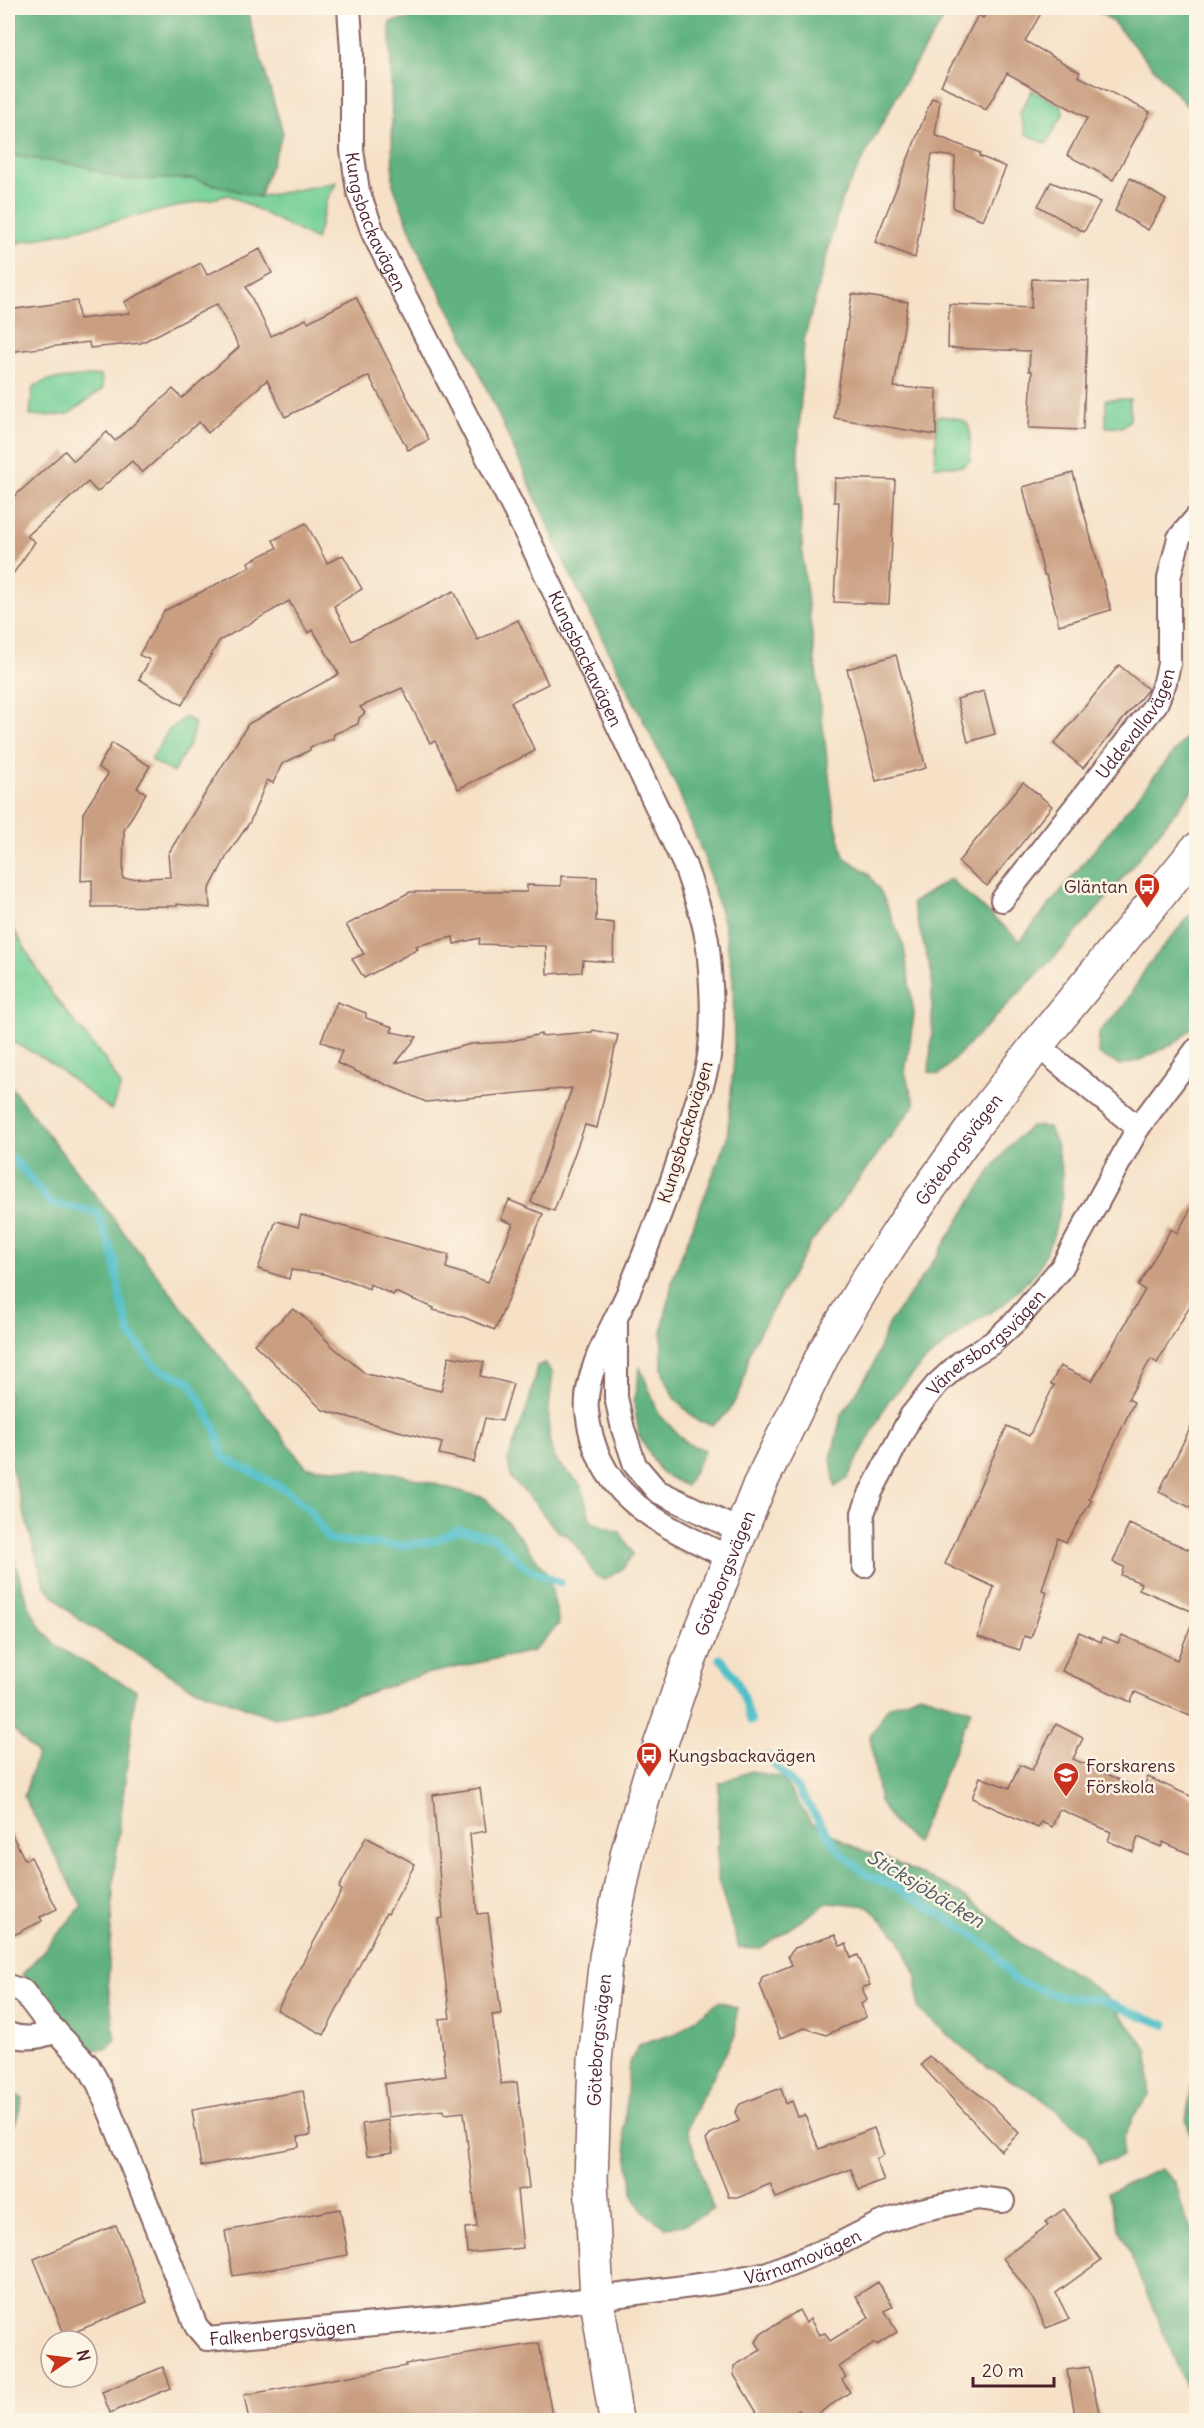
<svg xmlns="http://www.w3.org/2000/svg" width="1204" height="2428" font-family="Delius,sans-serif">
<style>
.green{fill:#76d097;stroke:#607861;stroke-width:1.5}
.forest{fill:#60b280;stroke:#556856;stroke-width:1.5}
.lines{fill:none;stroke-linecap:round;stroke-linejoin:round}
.stream{stroke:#51bfc9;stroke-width:8}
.building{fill:#ca9f81}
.street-casing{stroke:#866362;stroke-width:26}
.secondary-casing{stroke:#866362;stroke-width:36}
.street{stroke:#fff;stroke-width:22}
.secondary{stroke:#fff;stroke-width:33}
.labels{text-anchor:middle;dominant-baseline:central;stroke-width:5;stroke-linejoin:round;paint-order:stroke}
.street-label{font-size:18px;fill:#4a1f2b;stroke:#fcf5e5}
.poi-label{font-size:18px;fill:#4a1f2b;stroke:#fcf5e5;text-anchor:start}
.water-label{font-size:20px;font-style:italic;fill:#4c5762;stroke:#fcf5e5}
</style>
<rect width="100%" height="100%" fill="#fcf5e5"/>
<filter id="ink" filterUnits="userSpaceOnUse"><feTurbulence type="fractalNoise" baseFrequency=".0167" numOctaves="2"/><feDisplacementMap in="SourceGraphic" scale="12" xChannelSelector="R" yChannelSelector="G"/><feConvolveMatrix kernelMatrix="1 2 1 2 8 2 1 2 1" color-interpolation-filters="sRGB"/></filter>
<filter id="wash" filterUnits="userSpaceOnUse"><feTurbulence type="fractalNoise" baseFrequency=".008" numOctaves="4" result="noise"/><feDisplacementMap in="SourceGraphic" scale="24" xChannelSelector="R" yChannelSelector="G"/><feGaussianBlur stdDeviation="1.35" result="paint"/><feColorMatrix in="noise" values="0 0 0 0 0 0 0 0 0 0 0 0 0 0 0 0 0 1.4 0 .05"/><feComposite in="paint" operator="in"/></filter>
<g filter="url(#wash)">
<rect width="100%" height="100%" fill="#f6e1c7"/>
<g class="green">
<path d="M1032,90L1062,106L1063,115L1046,144L1026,134L1020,113Z"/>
<path d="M8,155L83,166L122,179H194L259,197L337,182L327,200L316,240L229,195L8,245Z"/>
<path d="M101,375L103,389L67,415L30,416L33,387L48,380Z"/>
<path d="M1106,399H1130V420L1122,427H1106Z"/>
<path d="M937,416C976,418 970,425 970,460L963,466H935Z"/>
<path d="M185,717L195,723L190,743L173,773L151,760L168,731Z"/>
<path d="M8,920L52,994L105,1060L121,1086L111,1110L46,1059L8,1040Z"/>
</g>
<g class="forest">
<path d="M8,8H246L283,133L259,197L194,179H122L83,166L8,155Z"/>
<path d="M476,8H951L912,68L842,198L804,340L798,453L803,563L834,816L844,857L868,873L881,892L904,947L914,1015L905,1073L915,1104L810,1244L751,1347L742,1387L730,1410L713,1425L696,1420L674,1398L662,1370V1331L673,1278L727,1138L734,1059L733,980L724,925L705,860L678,790L569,572L458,325L422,260L393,185L390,22Z"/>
<path d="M1093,8H1196V116L1113,22Z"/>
<path d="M1196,725V786L1105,900L1063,948L939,1075L929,1072L932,1033V974L912,903L950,879L1020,941Z"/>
<path d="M1196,908V1023L1177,1042L1138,1061L1120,1065L1098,1054L1099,1032L1123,1007L1148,965Z"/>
<path d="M8,1083L306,1467L395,1473L485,1498L521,1538L549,1576L559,1624L533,1651L421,1675L342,1702L274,1718L187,1685L75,1617L44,1585L8,1455Z"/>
<path d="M1031,1126L1048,1127L1056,1143L1062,1172V1199L1053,1237L1037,1271L1004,1304L976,1321L926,1360L889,1400L847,1479L835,1487L831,1459L841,1416L872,1368L888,1324L929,1268L993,1167L1011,1144Z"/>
<path d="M545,1363L553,1373C550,1393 544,1443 556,1460C563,1471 579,1478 583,1491C587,1504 585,1508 592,1522L620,1532L633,1554L623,1568L605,1580L594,1575L585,1557L568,1536L557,1531L528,1495L511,1479L508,1460L529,1402L537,1366Z"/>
<path d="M640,1367L659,1414L686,1443L705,1450L686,1486L661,1473L639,1435L634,1402Z"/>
<path d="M8,1530C16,1566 27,1624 59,1647C83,1663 111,1676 136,1690L114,1873L108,1983L115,2041L107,2049L93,2050L22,1975L82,1906L24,1797L37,1754L8,1724Z"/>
<path d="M920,1694L971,1710L916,1843L894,1824L880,1803L870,1736L888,1707Z"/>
<path d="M751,1771L782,1778L811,1822L856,1848L887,1859L951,1888L993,1917L1020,1943L1066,1968L1104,1994L1149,2051V2096L1134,2115L1124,2138L1122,2156L1099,2164L1088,2136L1037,2095L981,2063L918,2009L917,1977L899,1938L868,1906L829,1902L759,1949L739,1948L717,1877L719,1783Z"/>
<path d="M719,2001L737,2008L735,2036L698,2104L687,2129L713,2209L684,2225L665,2227L646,2214L634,2198L624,2134L629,2063L639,2045L677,2033Z"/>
<path d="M1196,2061V2148L1186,2120Z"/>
<path d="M8,2090L23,2099L14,2127L8,2124Z"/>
<path d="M1161,2169L1176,2183L1184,2214L1196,2239V2410L1118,2225L1108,2192Z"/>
</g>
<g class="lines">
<g class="stream">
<path d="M8,1155L21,1167L50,1203L97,1212L114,1257L121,1301L130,1334L156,1367L190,1382L215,1427L223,1457L286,1490L309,1509L329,1540L400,1546L435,1541L458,1530L494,1537L527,1568L560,1583"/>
<path d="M720,1658C739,1678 743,1695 751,1721"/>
<path d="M767,1756L797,1788L839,1851L867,1875L896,1887L966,1930L992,1949L1013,1979L1061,1997L1097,1999L1166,2025"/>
</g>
</g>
<g id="blocks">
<g class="building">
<path d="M989,8H1044L1025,41L1080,72L1078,76L1150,112L1113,180L1067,155L1087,118L1007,73L986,110L941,85L978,15L983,18Z"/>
<path d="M932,98L940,101L935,135L980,153L979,156L1006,167L983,220L953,208L955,157L932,154L915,258L875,242Z"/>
<path d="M1130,178L1166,200L1148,230L1115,211Z"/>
<path d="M1051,182L1100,202L1084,232L1038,206Z"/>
<path d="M260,249L272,273L246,287L271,336L306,319L308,322L356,297L429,440L408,450L369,376L285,417L267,380L208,433L199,422L142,473L132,461L97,492L88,482L27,536L35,542L8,581V502L65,451L74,461L107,432L115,441L173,389L182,398L239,347L217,304L141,343L90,348L89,342L8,352V310L77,301L79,319L130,313L124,302L201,263L207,275Z"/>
<path d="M1032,279L1089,281L1083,430L1029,428L1032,371H1029L1030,351L948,348L949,304L1031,308Z"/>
<path d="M852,294L908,302L894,387L937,389L936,435L834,418Z"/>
<path d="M1073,473L1111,610L1059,625L1046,575H1044L1023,487Z"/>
<path d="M835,478L895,480L889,604L834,602L839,502H834Z"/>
<path d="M306,523L327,563L343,555L362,589L334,606L352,641L454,591L478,640L518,620L548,684L511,702L535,751L458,789L435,741L430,743L402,688L360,707L365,713L359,718L358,724L334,734L333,739L310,747V750L282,764L273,783L267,780L250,822L228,854L209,890L210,908L177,904V906L92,907V880L81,881L83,813L108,774L98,767L112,743L150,766L137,788L146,793L124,830L123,879L170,877L168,854L248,724L339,674L313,630L308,633L289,601L219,641L182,705L139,679L150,660L139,655L164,611L250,567L248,562L277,548L273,540Z"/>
<path d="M896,655L926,768L876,781L847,669Z"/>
<path d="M1119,665L1148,689L1083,768L1054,744Z"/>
<path d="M984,691L995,734L968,742L957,699Z"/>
<path d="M1023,782L1052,806L987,886L958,862Z"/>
<path d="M561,876L597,877L596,921L614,923L613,962L583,960L582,972L547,974L546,946L479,944L480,938L454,944L453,937L416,946L418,949L364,978L352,959L364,954L346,925L410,892H527V885L561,886Z"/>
<path d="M337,1002L366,1013V1018L393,1027L391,1032L417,1037L396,1063L471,1044L507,1042L541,1034V1036L592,1032L593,1030L618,1035L597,1128L585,1125L554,1211L531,1202L572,1088L426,1102L337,1063L342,1051L321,1041Z"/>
<path d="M1197,1198V1294L1157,1363L1151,1359L1128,1399L1134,1402L1089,1499L1092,1500L1066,1542L1058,1538L1042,1590L1047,1592L1031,1638L1024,1636L1020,1650L978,1637L994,1587L945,1564L1007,1426L1029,1436L1054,1385L1051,1384L1060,1366L1092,1381L1145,1290L1138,1286L1171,1229L1177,1233Z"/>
<path d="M509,1200L543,1214L495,1330L463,1317L433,1310L434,1308L395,1292L393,1295L370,1284L369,1289L345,1279L344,1281L324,1274L291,1270L289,1279L258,1269L276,1221L298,1227L301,1215L449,1255L446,1268L488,1282L513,1224L501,1219Z"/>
<path d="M293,1309L301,1314L333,1347L366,1374L441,1391L449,1356L484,1362L480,1376L513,1384L502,1421L485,1418L474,1462L439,1454L442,1443L323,1410L254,1344Z"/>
<path d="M1197,1414V1511L1159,1492Z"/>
<path d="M1129,1524L1197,1553V1719L1135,1692L1131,1702L1062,1671L1079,1632L1101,1642L1103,1637L1118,1643L1122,1635L1177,1660L1196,1613L1139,1589L1141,1583L1121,1575L1124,1567L1113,1562Z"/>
<path d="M1056,1724L1083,1738L1073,1759L1142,1790L1148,1777L1197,1799V1857L1163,1842L1161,1847L1138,1837L1133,1852L1108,1841L1111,1832L1059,1809L1052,1827L1041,1822L1038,1828L972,1798L980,1777L1009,1788L1020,1765L1032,1770Z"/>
<path d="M480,1788L486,1831L470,1834L477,1914L488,1913L501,2014L492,2015L501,2084L517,2082L529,2188L517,2190L523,2248L467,2253L465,2228L477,2227L464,2112L444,2114L443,2110L388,2117L384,2084L446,2076L439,2019L450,2018L438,1919L443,1918L433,1795Z"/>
<path d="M8,1827L25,1860L31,1857L57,1909L40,1917L42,1921L14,1935L8,1923Z"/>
<path d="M366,1837L415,1864L388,1914L386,1913L324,2035L277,2010L342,1890L339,1888Z"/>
<path d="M835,1935L840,1946L846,1944L851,1958L858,1955L870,1985L862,1988L867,2000L861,2004L866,2017L826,2035L805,2028L780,2038L760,1985L762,1977L792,1965L788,1956L795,1948Z"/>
<path d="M929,2056L989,2102L1019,2133L1001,2151L921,2065Z"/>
<path d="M781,2088L786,2104L792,2101L798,2117L805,2115L819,2149L874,2128L884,2155L876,2159L884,2181L859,2190L851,2169L776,2198L770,2184L740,2197H729L706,2140L712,2133L739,2121L735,2112L740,2104Z"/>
<path d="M303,2091L311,2135L298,2137L299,2147L201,2166L192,2110Z"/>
<path d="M388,2120L393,2152L367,2156L362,2124Z"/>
<path d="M340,2209L348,2255L233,2276L225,2231Z"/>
<path d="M1064,2209L1101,2260L1056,2293L1069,2319L1046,2328L1033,2299L1003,2258L1048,2225L1046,2222Z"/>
<path d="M116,2225L147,2302L65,2336L34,2259Z"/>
<path d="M878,2282L893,2306L885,2311L897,2332L877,2345L875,2343L839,2367L846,2377L842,2380L850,2392L813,2417L804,2418L799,2410L783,2421H762L734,2375V2366L761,2350L756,2342L761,2334L799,2310L806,2323L810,2319L819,2335L825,2333L830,2341L869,2317L856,2296Z"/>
<path d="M539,2343L553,2421H249L244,2395L406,2366L405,2364Z"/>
<path d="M163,2367L171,2388L110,2413L102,2392Z"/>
<path d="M1089,2367L1101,2421H1076L1067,2370Z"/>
</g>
</g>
</g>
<g filter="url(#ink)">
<use href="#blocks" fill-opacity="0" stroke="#866362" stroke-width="1.5"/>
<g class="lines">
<g class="street-casing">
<g id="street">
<path id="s1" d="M349,8L352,51V150L358,191L374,235L525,531L685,866C695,896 707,926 709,958C712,991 714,1029 708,1062C705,1079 698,1097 693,1114C676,1175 653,1234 628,1293C613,1326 583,1374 587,1411C596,1499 661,1524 730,1558"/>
<path id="s2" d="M1002,900L1156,704L1165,682L1169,664V578L1179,538L1196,518"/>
<path d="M1037,1045L1138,1128L1196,1050"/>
<path d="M616,1324V1397L623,1429L635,1465L657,1491L740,1531"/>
<path id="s3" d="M864,1566L863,1513L871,1492L911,1416L937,1384L961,1362L992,1343L1017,1320L1062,1267L1138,1128"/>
<path id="s4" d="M8,1986L23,1991L45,2020L88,2065L99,2085L196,2326L207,2339L442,2318L715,2283L768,2273L837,2245L878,2224L916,2211L978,2198L1003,2201"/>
<path d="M8,2034C24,2040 40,2038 56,2031"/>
</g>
</g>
<g class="secondary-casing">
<g id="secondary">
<path id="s5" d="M616,2420L597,2300L591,2180L595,2060L606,1957L628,1851L649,1778L688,1664L759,1486L825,1351L868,1279L906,1221L974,1126L1037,1045L1196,850"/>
</g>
</g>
<use href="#street" class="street"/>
<use href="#secondary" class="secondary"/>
</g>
</g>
<defs>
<g id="bus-pin" transform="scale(1.35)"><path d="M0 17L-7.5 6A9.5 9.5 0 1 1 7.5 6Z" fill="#c8321e" stroke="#fcf5e5"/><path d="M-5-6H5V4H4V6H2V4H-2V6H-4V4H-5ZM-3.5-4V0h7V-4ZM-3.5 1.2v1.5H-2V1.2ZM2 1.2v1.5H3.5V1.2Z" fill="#fff"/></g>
<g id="school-pin" transform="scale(1.35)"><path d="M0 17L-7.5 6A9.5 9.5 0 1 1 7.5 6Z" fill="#c8321e" stroke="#fcf5e5"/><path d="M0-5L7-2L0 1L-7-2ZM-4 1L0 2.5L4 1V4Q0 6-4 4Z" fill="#fff"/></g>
</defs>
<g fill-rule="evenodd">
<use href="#bus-pin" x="1147" y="886"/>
<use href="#bus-pin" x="649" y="1755"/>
<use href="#school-pin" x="1066" y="1775"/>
</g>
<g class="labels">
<g class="street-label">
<text stroke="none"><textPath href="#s1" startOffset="218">Kungsbackavägen</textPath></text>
<text stroke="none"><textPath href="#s1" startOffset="704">Kungsbackavägen</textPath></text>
<text stroke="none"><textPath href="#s2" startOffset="222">Uddevallavägen</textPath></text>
<text transform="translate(685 1132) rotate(-73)">Kungsbackavägen</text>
<text stroke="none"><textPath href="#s5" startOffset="1354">Göteborgsvägen</textPath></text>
<text stroke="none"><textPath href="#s3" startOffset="267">Vänersborgsvägen</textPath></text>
<text stroke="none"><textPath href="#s5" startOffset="868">Göteborgsvägen</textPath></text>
<text stroke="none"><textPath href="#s5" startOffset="382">Göteborgsvägen</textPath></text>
<text stroke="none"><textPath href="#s4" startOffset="1017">Värnamovägen</textPath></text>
<text stroke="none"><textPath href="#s4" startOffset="490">Falkenbergsvägen</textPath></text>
</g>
<g class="poi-label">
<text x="1128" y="886" text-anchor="end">Gläntan</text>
<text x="668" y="1755">Kungsbackavägen</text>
<text x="1086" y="1765">Forskarens<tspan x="1086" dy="21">Förskola</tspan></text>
</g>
<g class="water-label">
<text transform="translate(926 1888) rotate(31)">Sticksjöbäcken</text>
</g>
</g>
<rect width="1204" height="2428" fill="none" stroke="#fcf5e5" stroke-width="30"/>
<g transform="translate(69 2359) rotate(76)"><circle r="28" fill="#fcf5e5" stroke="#b59f9b" stroke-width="1.5"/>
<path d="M0-4.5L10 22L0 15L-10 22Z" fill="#c8321e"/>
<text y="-9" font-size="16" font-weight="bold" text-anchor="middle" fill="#4a1f2b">N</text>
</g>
<path d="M973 2377v9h81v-9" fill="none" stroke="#4a1f2b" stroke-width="3"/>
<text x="982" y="2377" font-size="18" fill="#4a1f2b" stroke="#fcf5e5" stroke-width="4.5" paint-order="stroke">20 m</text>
</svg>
